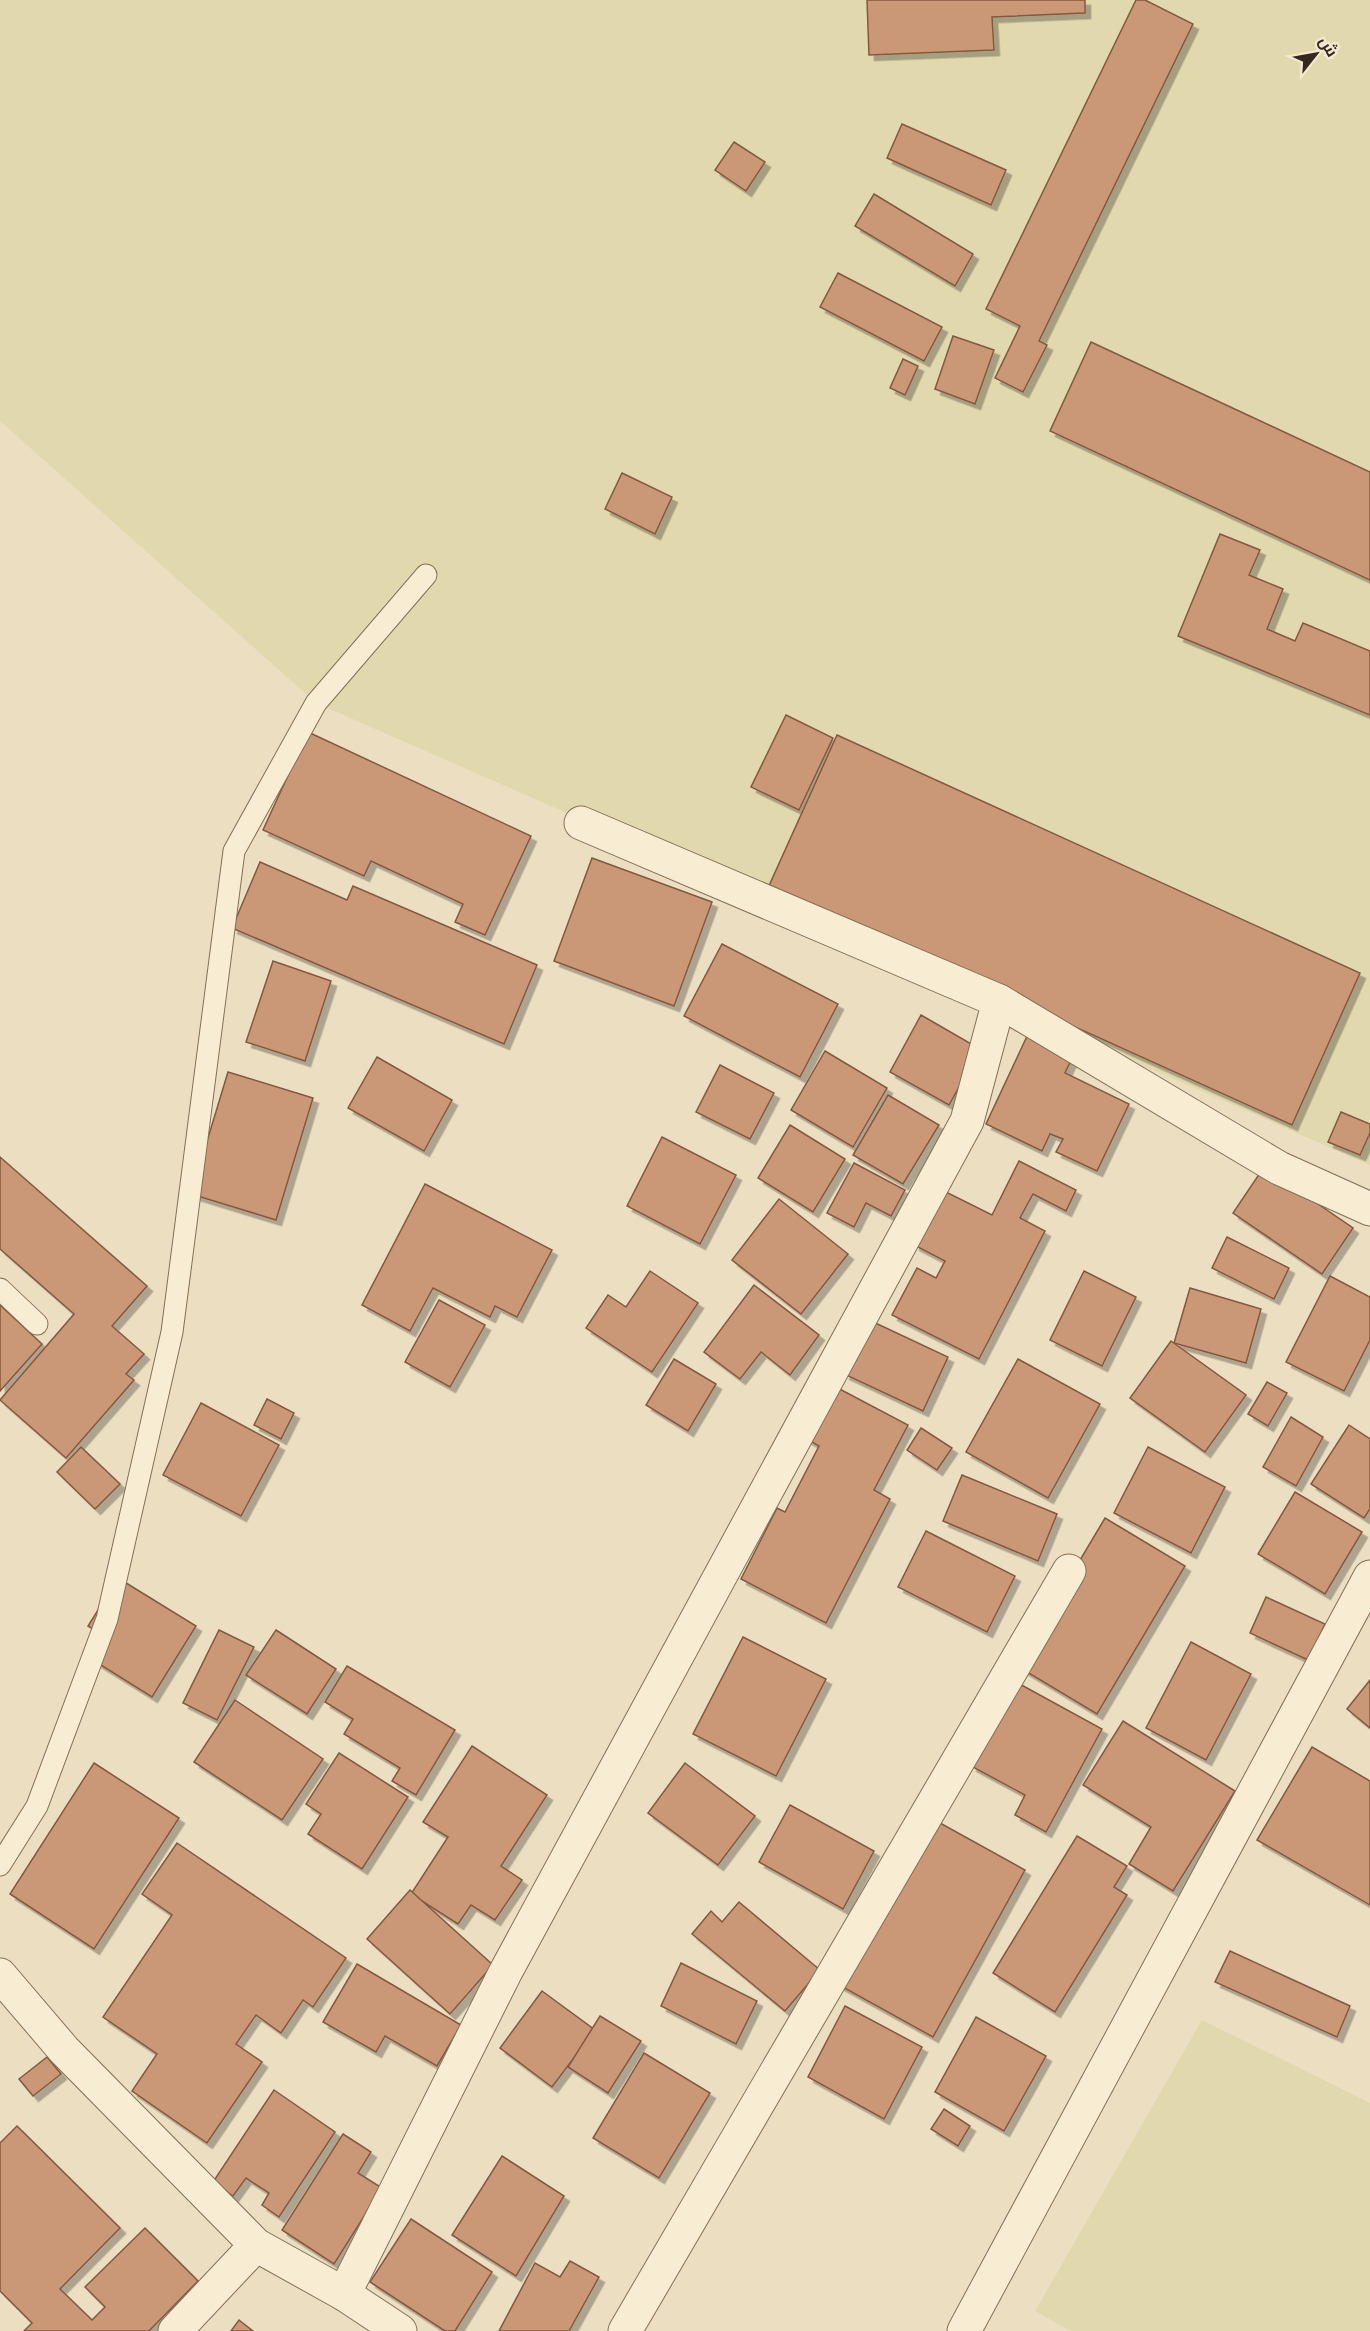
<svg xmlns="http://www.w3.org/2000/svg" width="1370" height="2331" font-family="Spectral,Cairo,serif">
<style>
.farmland{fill:#e2d8ae}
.building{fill:#ca9777;stroke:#84593f;stroke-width:1.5;filter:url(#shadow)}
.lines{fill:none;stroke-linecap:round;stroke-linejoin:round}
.lane-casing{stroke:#856f59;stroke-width:23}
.street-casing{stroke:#856f59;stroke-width:35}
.lane{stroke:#f8ecd3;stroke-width:21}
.street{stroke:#f8ecd3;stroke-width:33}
</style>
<defs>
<filter id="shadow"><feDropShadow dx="5.5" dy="5.5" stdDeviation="0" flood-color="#0004"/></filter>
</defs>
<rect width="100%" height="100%" fill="#ecdec1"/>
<g class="farmland">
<path d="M0,0H1370V1165L316,703L0,421Z"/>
<path d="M1202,2020L1370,2103V2331H1071L1035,2311Z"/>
</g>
<g class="building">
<path d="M867,0H1085V13L992,17L994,50L869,55Z"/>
<path d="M1136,0H1145L1193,24L1039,341L1047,345L1023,392L995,378L1020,326L986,309Z"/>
<path d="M902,124L1006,170L991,205L887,158Z"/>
<path d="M734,142L765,162L746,191L715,170Z"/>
<path d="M874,194L973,254L955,286L855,226Z"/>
<path d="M838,273L942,327L924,361L820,307Z"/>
<path d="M953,336L994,350L975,404L935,389Z"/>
<path d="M1091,342L1370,472V580L1050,431Z"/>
<path d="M903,359L918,366L905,395L890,388Z"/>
<path d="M622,473L672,497L655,534L605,509Z"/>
<path d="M1220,534L1260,550L1249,575L1283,589L1267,629L1295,641L1303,623L1370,651V715L1178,636Z"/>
<path d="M786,715L833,738L799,810L751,787Z"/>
<path d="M308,732L531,836L485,935L455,922L463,904L371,861L364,876L263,830Z"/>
<path d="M837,735L1360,973L1292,1125L768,888Z"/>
<path d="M592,858L712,902L674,1006L554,961Z"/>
<path d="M260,862L347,900L353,886L537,965L504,1044L232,928Z"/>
<path d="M722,944L838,1004L800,1077L684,1016Z"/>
<path d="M273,961L331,981L305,1061L246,1042Z"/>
<path d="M921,1015L980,1049L949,1105L890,1072Z"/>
<path d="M1029,1032L1074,1054L1065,1073L1129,1104L1097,1171L1056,1152L1063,1139L1050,1134L1042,1151L986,1124Z"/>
<path d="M825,1051L887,1088L853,1147L791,1110Z"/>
<path d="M377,1057L452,1100L424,1151L348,1108Z"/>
<path d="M720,1065L774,1093L750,1139L696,1112Z"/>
<path d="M228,1072L313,1098L276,1220L191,1194Z"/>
<path d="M888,1095L939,1125L903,1184L853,1155Z"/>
<path d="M1341,1112L1370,1124V1133L1360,1155L1328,1142Z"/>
<path d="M790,1125L845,1159L813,1212L758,1178Z"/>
<path d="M662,1137L736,1175L700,1244L627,1206Z"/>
<path d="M0,1157L147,1286L112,1326L144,1354L126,1374L134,1380L66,1458L0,1400L74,1314L0,1249Z"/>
<path d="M1019,1161L1076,1190L1066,1211L1033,1194L1020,1218L1045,1231L979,1359L892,1315L917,1268L936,1278L945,1261L914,1245L942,1190L992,1215Z"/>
<path d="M854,1163L905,1190L891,1216L866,1203L854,1227L827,1213Z"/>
<path d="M1264,1167L1353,1228L1322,1274L1233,1213Z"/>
<path d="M425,1184L552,1250L517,1317L495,1306L490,1317L433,1288L410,1331L362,1305Z"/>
<path d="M779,1199L848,1254L801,1314L732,1260Z"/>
<path d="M1227,1237L1289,1268L1274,1299L1212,1268Z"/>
<path d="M650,1271L698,1303L652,1372L586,1328L608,1295L626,1307Z"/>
<path d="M1084,1271L1136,1297L1102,1366L1050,1340Z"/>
<path d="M1330,1276L1370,1297V1340L1344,1391L1286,1362Z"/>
<path d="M754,1285L819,1335L790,1375L761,1352L740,1379L704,1352Z"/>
<path d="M1190,1288L1261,1309L1246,1363L1174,1343Z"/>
<path d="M439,1300L485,1325L450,1387L405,1362Z"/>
<path d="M0,1305L42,1344L0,1391Z"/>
<path d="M869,1320L948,1357L923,1411L844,1374Z"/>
<path d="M1171,1341L1246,1395L1205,1452L1130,1398Z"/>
<path d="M674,1359L716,1384L688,1431L646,1405Z"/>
<path d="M1018,1359L1100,1404L1048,1498L966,1452Z"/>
<path d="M1267,1382L1287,1393L1268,1426L1248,1414Z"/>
<path d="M832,1385L908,1425L874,1490L890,1499L826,1623L741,1579L777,1508L785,1512L819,1446L805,1438Z"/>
<path d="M267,1399L294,1413L281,1439L254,1425Z"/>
<path d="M201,1403L279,1445L241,1516L163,1475Z"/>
<path d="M1291,1417L1323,1437L1296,1486L1263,1467Z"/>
<path d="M1349,1425L1370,1439V1509L1364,1518L1311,1484Z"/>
<path d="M921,1428L952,1448L937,1470L907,1450Z"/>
<path d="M81,1447L120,1484L95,1509L57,1472Z"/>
<path d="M1148,1447L1225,1487L1191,1553L1114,1513Z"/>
<path d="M962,1475L1057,1514L1038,1561L943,1521Z"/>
<path d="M1295,1492L1362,1532L1325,1594L1258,1554Z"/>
<path d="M1105,1518L1185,1566L1097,1714L1017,1666Z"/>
<path d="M926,1531L1015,1576L987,1632L898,1587Z"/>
<path d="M118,1578L196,1626L152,1697L96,1662L110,1640L88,1626Z"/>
<path d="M1266,1597L1325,1624L1308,1660L1250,1633Z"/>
<path d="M219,1630L254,1647L217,1720L183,1703Z"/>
<path d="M276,1630L336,1669L307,1714L246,1675Z"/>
<path d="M743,1637L826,1679L776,1776L693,1734Z"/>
<path d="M1191,1642L1251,1674L1206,1760L1146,1728Z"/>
<path d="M347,1666L455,1730L416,1795L392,1781L400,1768L344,1734L353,1719L325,1702Z"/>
<path d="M1370,1680V1728L1347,1709Z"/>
<path d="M1016,1682L1102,1729L1046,1832L1015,1815L1025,1795L971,1766Z"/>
<path d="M235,1700L323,1759L282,1820L194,1762Z"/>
<path d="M1123,1721L1235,1791L1173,1891L1129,1864L1151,1827L1083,1785Z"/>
<path d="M472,1746L547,1795L501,1866L522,1880L495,1920L471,1905L458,1924L411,1894L448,1837L423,1822Z"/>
<path d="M1312,1747L1370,1781V1905L1257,1840Z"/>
<path d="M339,1753L408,1797L362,1869L308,1834L321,1814L306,1804Z"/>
<path d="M94,1763L179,1818L94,1949L10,1894Z"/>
<path d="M685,1763L755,1816L718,1865L648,1813Z"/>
<path d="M790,1805L874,1851L843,1909L759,1862Z"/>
<path d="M931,1818L1025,1870L933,2037L839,1985Z"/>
<path d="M1077,1836L1127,1866L1114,1887L1127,1895L1055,2012L993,1973Z"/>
<path d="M177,1843L346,1958L313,2007L303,2000L281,2033L256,2015L236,2044L262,2062L207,2143L132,2091L157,2054L103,2017L172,1915L142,1894Z"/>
<path d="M410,1890L493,1965L450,2014L367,1939Z"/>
<path d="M739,1902L820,1970L785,2011L692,1934L711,1911L722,1922Z"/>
<path d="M1230,1951L1350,2006L1337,2037L1215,1982Z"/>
<path d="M681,1963L757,2001L736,2044L661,2006Z"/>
<path d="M357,1964L461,2025L437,2066L385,2036L376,2052L323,2022Z"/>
<path d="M542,1991L595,2030L552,2087L500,2048Z"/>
<path d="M845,2006L922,2047L884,2119L808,2077Z"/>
<path d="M600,2016L641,2041L608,2093L568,2067Z"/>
<path d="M976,2017L1046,2056L1004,2131L935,2092Z"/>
<path d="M644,2053L710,2093L659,2178L593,2138Z"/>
<path d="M47,2057L61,2074L33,2096L19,2079Z"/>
<path d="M274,2090L335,2132L279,2217L262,2205L269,2193L246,2178L233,2196L213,2182Z"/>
<path d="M944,2109L970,2126L958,2146L931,2129Z"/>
<path d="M17,2126L120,2228L60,2289L92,2320L105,2307L85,2287L145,2228L198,2281L149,2331H24L32,2323L0,2291V2143Z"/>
<path d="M343,2134L371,2152L358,2173L382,2188L334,2264L282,2230Z"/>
<path d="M502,2156L564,2196L516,2276L452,2235Z"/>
<path d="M411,2219L492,2272L455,2331H445L370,2282Z"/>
<path d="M570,2261L599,2277L569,2331H499L535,2263L560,2277Z"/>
<path d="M239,2320L253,2331H231Z"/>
</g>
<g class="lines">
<g class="lane-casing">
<g id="lane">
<path d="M0,1289L37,1324"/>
<path d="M0,1865L37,1806L107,1619L172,1332L234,851L316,703L426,575"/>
</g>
</g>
<g class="street-casing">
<g id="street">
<path d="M581,823L999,1001L1279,1168L1370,1209"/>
<path d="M0,1975L64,2050L256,2245L344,2294L400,2331"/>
<path d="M344,2294L505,1973L967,1121L999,1001"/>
<path d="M175,2331L256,2245"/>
<path d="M625,2331L1069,1571"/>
<path d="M964,2331L1370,1577"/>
</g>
</g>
<use href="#lane" class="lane"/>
<use href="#street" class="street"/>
</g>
<g transform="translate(1316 54) rotate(59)" stroke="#f4e9d0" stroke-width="4.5" paint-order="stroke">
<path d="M0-4.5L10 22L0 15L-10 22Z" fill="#35281d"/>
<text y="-9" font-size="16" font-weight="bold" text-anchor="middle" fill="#35281d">ش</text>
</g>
</svg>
